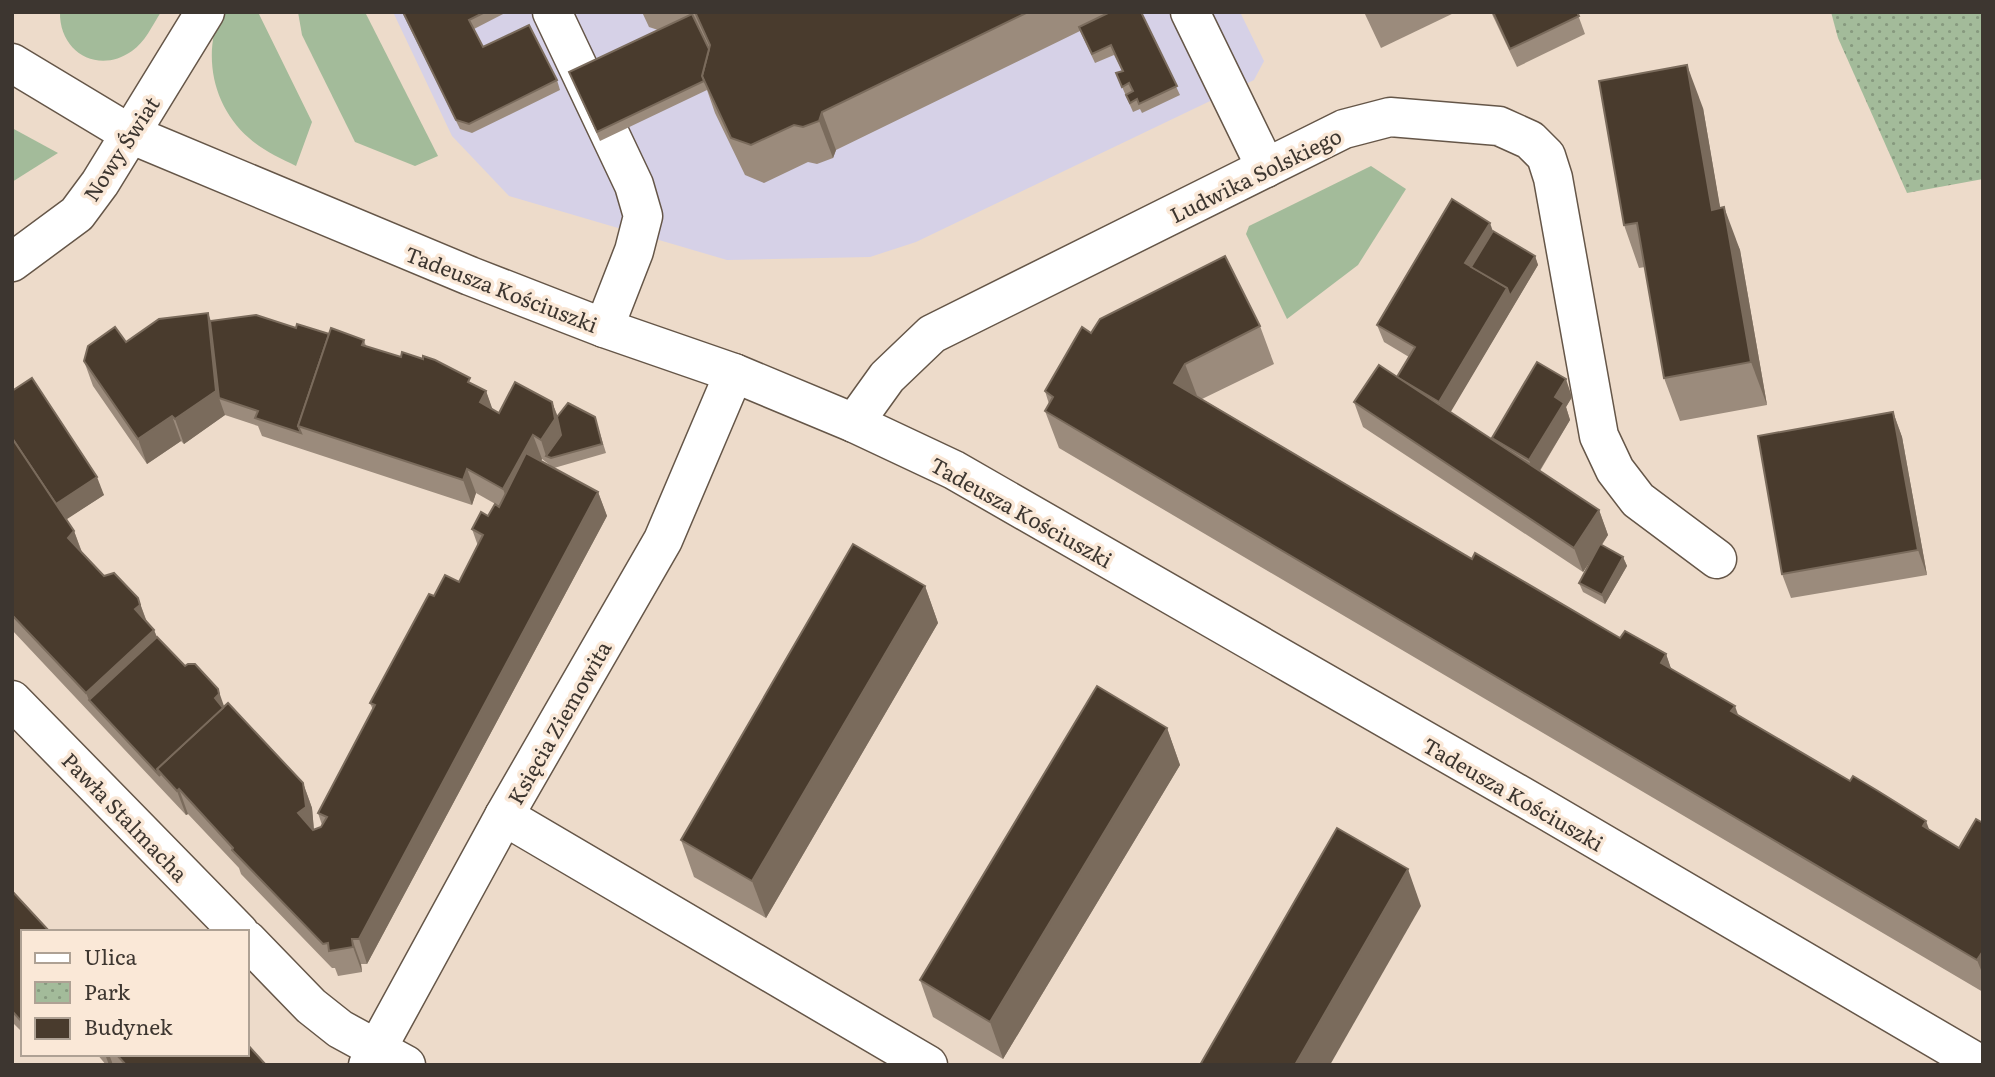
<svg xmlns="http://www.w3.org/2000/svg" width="1995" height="1077" font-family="Literata,serif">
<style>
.medical{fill:#d6d1e7}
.grass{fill:#a3bb9a}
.park{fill:url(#park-dots)}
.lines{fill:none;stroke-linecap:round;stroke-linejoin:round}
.minor-casing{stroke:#655648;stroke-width:41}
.major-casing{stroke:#655648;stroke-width:41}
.minor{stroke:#fff;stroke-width:38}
.major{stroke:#fff;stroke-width:38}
.wall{fill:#9b8b7c}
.shaded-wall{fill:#7a6b5c}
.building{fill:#493b2d;stroke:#7a6b5c;stroke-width:2}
.labels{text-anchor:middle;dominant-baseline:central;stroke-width:7;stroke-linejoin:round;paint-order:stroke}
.street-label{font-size:21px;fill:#3d3630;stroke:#fae8d7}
</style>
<defs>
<pattern id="park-dots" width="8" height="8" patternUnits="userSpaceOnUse" patternTransform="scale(1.75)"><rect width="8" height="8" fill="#a3bb9a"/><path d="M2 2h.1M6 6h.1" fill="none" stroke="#86997e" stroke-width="1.8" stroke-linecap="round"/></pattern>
</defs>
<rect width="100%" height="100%" fill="#eddbca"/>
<path class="medical" d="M393,12H1240L1264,61L1254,80L916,242L870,257L727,260L509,196L452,136Z"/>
<g class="grass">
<path d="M60,12H161C152,26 145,42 132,51C98,75 59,52 60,12Z"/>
<path d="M221,12H258L312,122L296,166C280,158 262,150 249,138C213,107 202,55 221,12Z"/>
<path d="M298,12H365L438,156L415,166L355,142L302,35Z"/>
<path d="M12,128L58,153L12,182Z"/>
<path d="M1371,166L1406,189L1358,265L1287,319L1246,234L1249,226Z"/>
</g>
<path class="park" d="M1831,12H1983V179L1907,193L1838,38Z"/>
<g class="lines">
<g class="minor-casing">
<g id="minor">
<path d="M552,12L634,185L643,216L634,251L604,328"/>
<path d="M1190,12L1266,168"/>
<path d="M12,63L130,134L470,276L604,328L734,373L854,423L954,470L1544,809L1981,1065"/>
<path d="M854,423L887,377L932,334L1344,129L1390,117L1499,126L1530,140L1546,156L1553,178L1599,436L1615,470L1638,500L1717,559"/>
<path d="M12,700L239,932"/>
<path d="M504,816L928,1065"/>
<path d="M247,940L311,1006L340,1029L406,1065"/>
<path d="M368,1065L504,816L663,540L734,373"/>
</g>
</g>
<g class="major-casing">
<path id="major" d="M12,262L77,214L100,183L205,12"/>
</g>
<use href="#minor" class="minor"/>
<use href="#major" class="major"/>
</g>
<g class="wall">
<path d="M402,12H507L474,29L483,47L557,80L560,90L472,133L460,129Z"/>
<path d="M642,12H1141L1180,95L1142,113L1140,109L1133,112L1116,73L1122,71L1114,55L1095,63L1080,31L836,150L833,158L817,164L808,162L764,183L745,175L715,113L707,90L600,141L569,72L658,30L649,27Z"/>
<path d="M1364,12H1456L1381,48Z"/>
<path d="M1491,12H1577L1585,34L1517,67Z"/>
<path d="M1703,108L1720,208L1740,250L1767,405L1680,421L1664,378L1645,267L1639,268L1624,225Z"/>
<path d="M1493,231L1535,256L1538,265L1450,412L1492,439L1572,397L1566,407L1570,420L1540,471L1599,510L1608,535L1602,545L1623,557L1627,566L1605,604L1583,592L1579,583L1591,560L1583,572L1363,427L1354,402L1398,377L1409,357L1384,342L1377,325Z"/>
<path d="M210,321L296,328L364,340L366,346L473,384L486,391L492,409L499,413L552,402L558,417L598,427L606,453L554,468L542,459L541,461L598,492L607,516L367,964H361L362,972L338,976L335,968H332L241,874L239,868L188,814L186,815L12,630V391L104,495L66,519L74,531L82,552L104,576L138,598L147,622L154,630L157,637L224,707L303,783L312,808L314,830L321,827L322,825L318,813L373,710L370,703L434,596L459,582L478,546L472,529L499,506L476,493L472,505L262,436L258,426L225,415L184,444L181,441L147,464L93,386L84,361L126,342Z"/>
<path d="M1260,326L1274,364L1202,399L1472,559L1620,638L1666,654L1671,669L1738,715L1959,848L1983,823V992L1059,448L1045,411L1049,404L1045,391L1091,333Z"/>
<path d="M1893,412L1902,437L1927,575L1791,598L1782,574Z"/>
<path d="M925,586L938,623L766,918L694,877L681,840Z"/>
<path d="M1167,728L1180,765L1003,1059L933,1017L920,980Z"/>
<path d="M12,891L23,932V1033L12,1022Z"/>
<path d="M97,1054H247L266,1065H106Z"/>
</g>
<g class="shaded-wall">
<path d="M1687,65L1703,108L1728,253L1712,210Z"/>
<path d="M822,112L836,150L833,158L819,121Z"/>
<path d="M1724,207L1740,250L1767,405L1751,362Z"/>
<path d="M1490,223L1496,240L1475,275L1465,263Z"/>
<path d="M1535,256L1538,265L1446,420L1439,402L1507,288Z"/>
<path d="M208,313L217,338L219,398L225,415L184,444L175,419Z"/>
<path d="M1185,364L1199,401L1174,383Z"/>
<path d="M1566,379L1572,397L1566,407L1570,420L1535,478L1529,460L1555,397Z"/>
<path d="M486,391L495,416L480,402Z"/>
<path d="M552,402L561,426L564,444L546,456L541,440Z"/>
<path d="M1893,412L1902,437L1927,575L1918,550Z"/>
<path d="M172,416L181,441L147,464L138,439Z"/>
<path d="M533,435L542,459L512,513L503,489Z"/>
<path d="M467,469L476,493L472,505L463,480Z"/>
<path d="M97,477L104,495L61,523L55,505Z"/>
<path d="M598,492L607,516L367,964L359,939Z"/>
<path d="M1599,510L1608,535L1583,572L1574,548Z"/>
<path d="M74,531L83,556L68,538Z"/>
<path d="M1623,557L1627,566L1605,604L1602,595Z"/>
<path d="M925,586L938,623L766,918L752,881Z"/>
<path d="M138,598L147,623L135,609Z"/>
<path d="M154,630L163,654L89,700L86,693Z"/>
<path d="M1666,654L1679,692L1661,663Z"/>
<path d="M218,689L224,706L225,712L215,698Z"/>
<path d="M1735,706L1748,743L1731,711Z"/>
<path d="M1167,728L1180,765L1003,1059L990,1022Z"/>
<path d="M303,783L312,808L314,831L298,813Z"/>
<path d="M179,789L188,814L186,815L177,791Z"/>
<path d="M1926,821L1940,858L1923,826Z"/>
<path d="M1408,869L1421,906L1330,1065H1295Z"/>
<path d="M352,939L361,964L362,972L353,947Z"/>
<path d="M1983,951V975L1977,960Z"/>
<path d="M105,1054H109L113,1065H109Z"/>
</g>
<g class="building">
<path d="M403,12H485L469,20L483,47L529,25L557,80L469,124L456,120Z"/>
<path d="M695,12H1028L822,112L819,121L803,127L794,125L751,145L731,138L702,76L710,45Z"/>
<path d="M1110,12H1141L1177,86L1139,104L1137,99L1130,103L1126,95L1133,91L1129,83L1122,87L1116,73L1123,71L1111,45L1092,54L1079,27Z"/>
<path d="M1493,12H1577L1579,16L1510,49Z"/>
<path d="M692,14L709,49L702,76L704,81L597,132L569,72Z"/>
<path d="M1687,65L1712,210L1724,207L1751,362L1664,378L1637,223L1624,225L1599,81Z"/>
<path d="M1452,199L1490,223L1465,263L1507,288L1439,402L1397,377L1415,347L1377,325Z"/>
<path d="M1493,231L1535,256L1510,296L1507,288L1471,267Z"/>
<path d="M1225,256L1260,326L1185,364L1174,383L1472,559L1475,553L1620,638L1625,631L1666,654L1661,663L1735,706L1731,711L1850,781L1853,776L1878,791L1926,821L1923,826L1959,848L1976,819L1983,823V951L1977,960L1045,411L1053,397L1045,391L1082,327L1091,333L1100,319Z"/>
<path d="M208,313L216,391L175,419L172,416L138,439L84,361L88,346L115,327L126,342L159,319Z"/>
<path d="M256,315L296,328L297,324L329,334L298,426L301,433L255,418L258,411L219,398L210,321Z"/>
<path d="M331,328L364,340L362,345L401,357L402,352L423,359V356L435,360L470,378L468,382L486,391L480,402L499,413L515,382L552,402L555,419L541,440L533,435L503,489L467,469L463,480L298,426Z"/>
<path d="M1537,362L1566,379L1555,397L1564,403L1529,460L1492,438Z"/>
<path d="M1379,365L1599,510L1574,548L1354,402Z"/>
<path d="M32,378L97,477L56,504L12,438V391Z"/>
<path d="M568,403L595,417L602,444L551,458L546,456L561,435L557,417Z"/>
<path d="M1893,412L1918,550L1782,574L1758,436Z"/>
<path d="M12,438L74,531L68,538L104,576L114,573L138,598L140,605L135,609L154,630L86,693L12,615Z"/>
<path d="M526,453L598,492L359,939H352L353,947L329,951L328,943L323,944L232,850L233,848L179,789L177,791L157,769L228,703L303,783L306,807L298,813L313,830L321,827L327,817L318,813L375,705L370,703L429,594L434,596L445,575L459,582L483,535L472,529L481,512L488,516L495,504L499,507Z"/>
<path d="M853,544L925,586L752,881L681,840Z"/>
<path d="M1600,544L1623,557L1602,595L1579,583Z"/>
<path d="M157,637L185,666L188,664H195L218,689L219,694L215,698L223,708L157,769L160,776L89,700Z"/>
<path d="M1097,686L1167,728L990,1022L920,980Z"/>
<path d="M1337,828L1408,869L1295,1065H1200Z"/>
<path d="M12,891L50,932H23V1023L12,1011Z"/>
<path d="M247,1044L266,1065H126L116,1054H247Z"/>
</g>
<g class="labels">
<g class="street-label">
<text transform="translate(120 148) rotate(-57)">Nowy Świat</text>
<text transform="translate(1255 174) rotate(-26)">Ludwika Solskiego</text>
<text transform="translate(502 288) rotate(21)">Tadeusza Kościuszki</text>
<text transform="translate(1022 511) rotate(29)">Tadeusza Kościuszki</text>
<text transform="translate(558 722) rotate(-60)">Księcia Ziemowita</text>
<text transform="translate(1514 793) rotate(30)">Tadeusza Kościuszki</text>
<text transform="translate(126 816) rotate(46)">Pawła Stalmacha</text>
</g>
</g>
<rect width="1995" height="1077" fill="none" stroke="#3d3630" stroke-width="28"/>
<rect x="21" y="930" width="228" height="126" fill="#fae8d7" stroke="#aea194" stroke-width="2"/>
<rect x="35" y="953" width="35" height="10" fill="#ffffff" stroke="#aea194" stroke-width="2"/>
<text x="84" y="965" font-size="21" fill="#3d3630">Ulica</text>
<rect x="35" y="982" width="35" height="21" fill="url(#park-dots)" stroke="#aea194" stroke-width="2"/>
<text x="84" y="1000" font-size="21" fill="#3d3630">Park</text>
<rect x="35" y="1018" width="35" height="21" fill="#493b2d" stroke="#aea194" stroke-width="2"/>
<text x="84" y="1035" font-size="21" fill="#3d3630">Budynek</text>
</svg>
